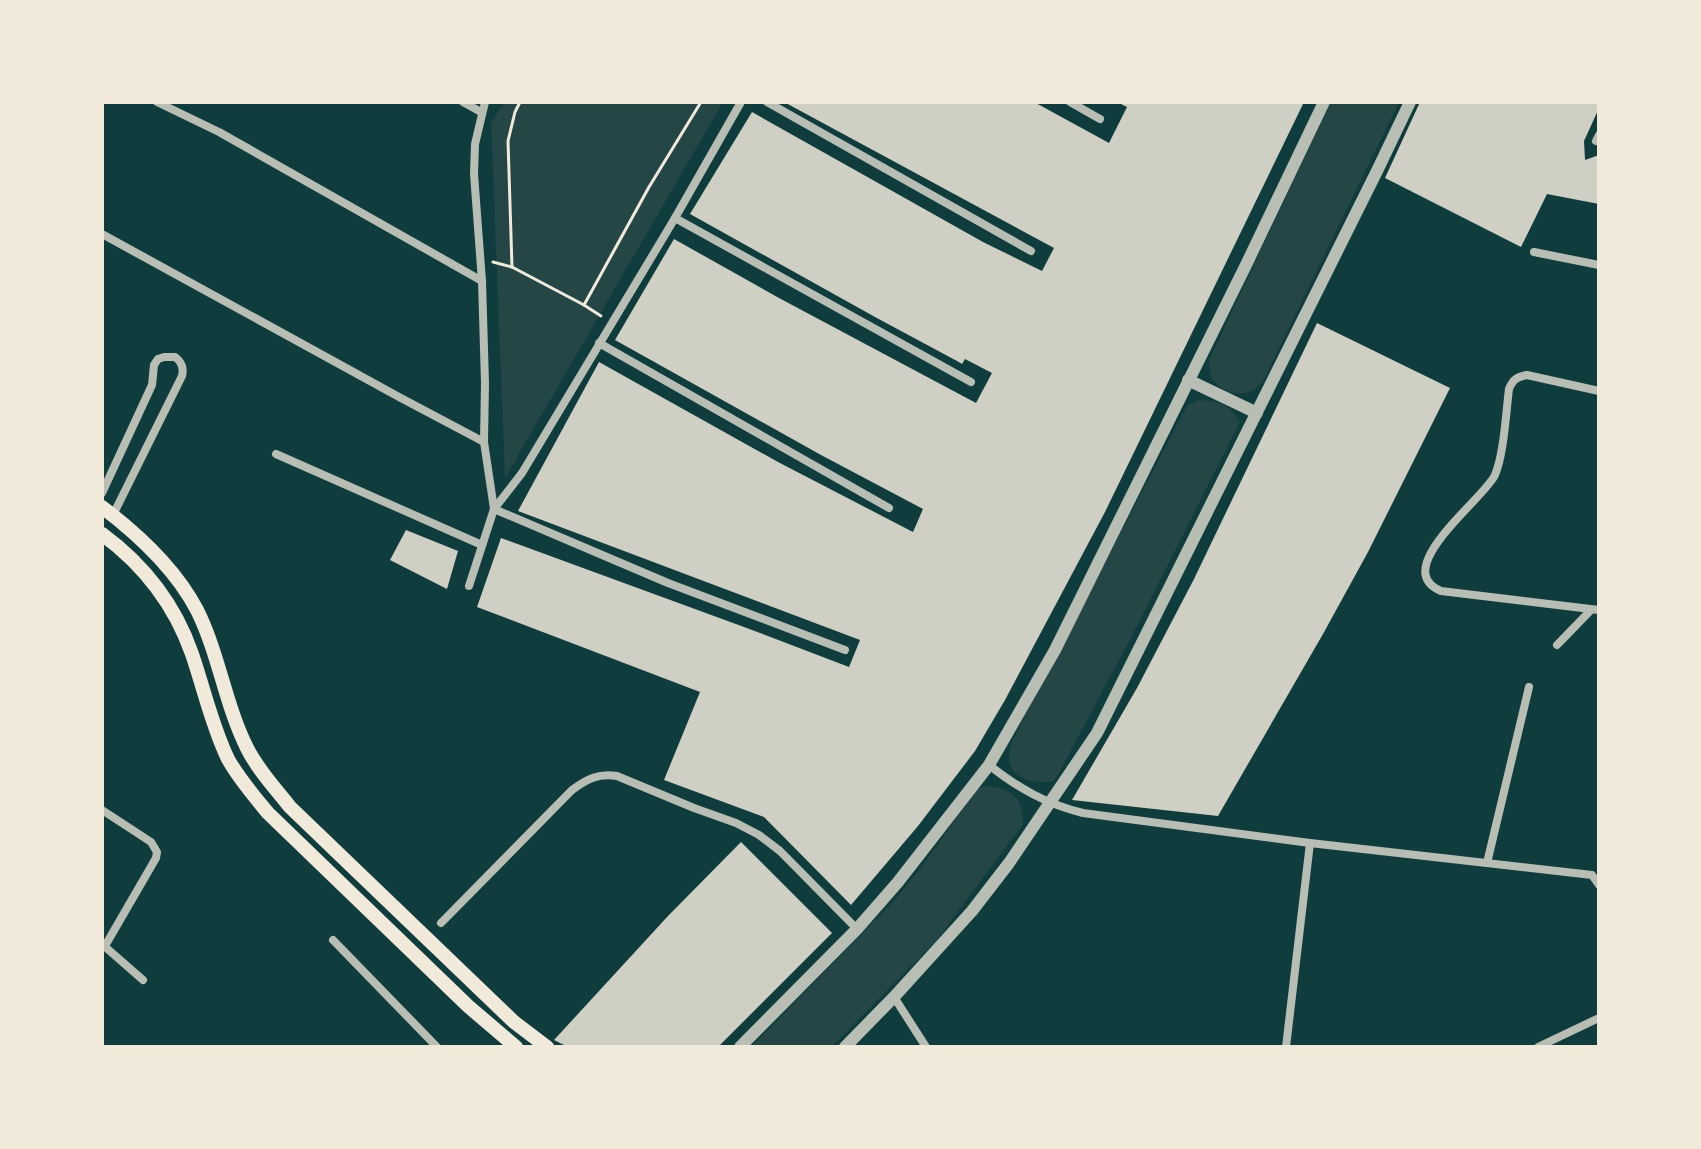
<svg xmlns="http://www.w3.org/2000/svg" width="1701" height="1149" font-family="'PT Serif',serif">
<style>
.green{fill:#244646}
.building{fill:#cfcfc3}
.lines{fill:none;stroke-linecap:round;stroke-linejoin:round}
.path{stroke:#f1e9da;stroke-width:3}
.minor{stroke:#b8beb3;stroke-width:8}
.tertiary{stroke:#b8beb3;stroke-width:12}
.secondary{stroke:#f1e9da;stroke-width:14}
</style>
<rect width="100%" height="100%" fill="#0f3d3e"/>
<g class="green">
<path d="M505,102H723L505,478L491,122Z"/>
<path d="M1331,102H1399L1263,381C1261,383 1255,389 1253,390C1238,399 1215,390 1210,373C1209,369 1210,365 1209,360Z"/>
<path d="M1198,400C1221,402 1227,402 1240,422L1134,632L1059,773L1053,781C1037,784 1011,781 1009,759C1008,753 1011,746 1013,739L1187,406Z"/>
<path d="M987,786C1011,788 1024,799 1023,824L936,941L831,1047H751L895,900L923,865L977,789Z"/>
</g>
<g class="building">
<path d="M784,102H1034L1109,143L1127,107L1117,102H1304L1105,512L1005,700L975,751L918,826L851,905L764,817L664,780L700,692L477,607L501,538L744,627L849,667L860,640L518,511L599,362L778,462L913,532L923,509L821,455L615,340L674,239L779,298L976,403L992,373L965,359L962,364L957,361L875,317L690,214L752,112L983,242L1042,271L1054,248Z"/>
<path d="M1420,102H1599V108L1584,141L1585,160L1599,155V204L1547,194L1521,247L1385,178Z"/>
<path d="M1317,323L1450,388L1368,552L1323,634L1218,816L1072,800L1137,688L1194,579Z"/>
<path d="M406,530L458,551L447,589L390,560Z"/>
<path d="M741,842L832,933L718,1047H568L554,1040L668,916Z"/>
</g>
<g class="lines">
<g class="path">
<path d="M520,102L515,112L508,141L512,267L584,305L649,187L701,102"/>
<path d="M493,262L512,267"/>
<path d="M584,305L601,316"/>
</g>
<g class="minor">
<path d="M157,102L219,132L482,281"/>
<path d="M463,102L481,112"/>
<path d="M741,102L675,218L522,473L494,509L668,583L845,650"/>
<path d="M767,102L1031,251"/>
<path d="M1070,102L1100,119"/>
<path d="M1596,141L1599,135"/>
<path d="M675,218L971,382"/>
<path d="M102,234L399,397L484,442"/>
<path d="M1534,252L1599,265"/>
<path d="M599,343L889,508"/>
<path d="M1599,391L1527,375C1517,377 1513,379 1509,389C1506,412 1504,454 1495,475C1485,498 1388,569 1441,591L1599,610"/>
<path d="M276,454L482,545"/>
<path d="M102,493L152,385L154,365L158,359L164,357H175C182,362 184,368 182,376L113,515"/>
<path d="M469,586L494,509L484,442L485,383L482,281L474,174L475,144L485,102"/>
<path d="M1557,645L1591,610"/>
<path d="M989,765C1018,788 1046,804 1083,813L1310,843L1592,875L1599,885"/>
<path d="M102,810L151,842L157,852L156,858L105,946"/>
<path d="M1487,863L1529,687"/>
<path d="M441,923L572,790C587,779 598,773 617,776L694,808L736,823L759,835L780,851L857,929"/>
<path d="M333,940L437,1047"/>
<path d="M103,945L143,980"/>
<path d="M894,997L926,1047"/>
<path d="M1286,1047L1310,843"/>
<path d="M1538,1047L1599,1018"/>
</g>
<g class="tertiary">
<path d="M1188,380L1257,413"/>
<path d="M740,1047L857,929L898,882L989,765L1055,650L1246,265L1324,102"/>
<path d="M845,1047L894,997L972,911L1009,863L1097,733L1377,171L1410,102"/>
</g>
<g class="secondary">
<path d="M102,507C139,535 175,568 197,610C219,654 225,704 247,748C258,770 275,788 290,807L514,1022L547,1047"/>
<path d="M102,534C144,565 175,605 192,654C204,689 212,726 228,759C239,779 254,796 268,813L468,1006L516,1047"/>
</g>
</g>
<rect width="1701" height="1149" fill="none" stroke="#f1e9da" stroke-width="208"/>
</svg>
